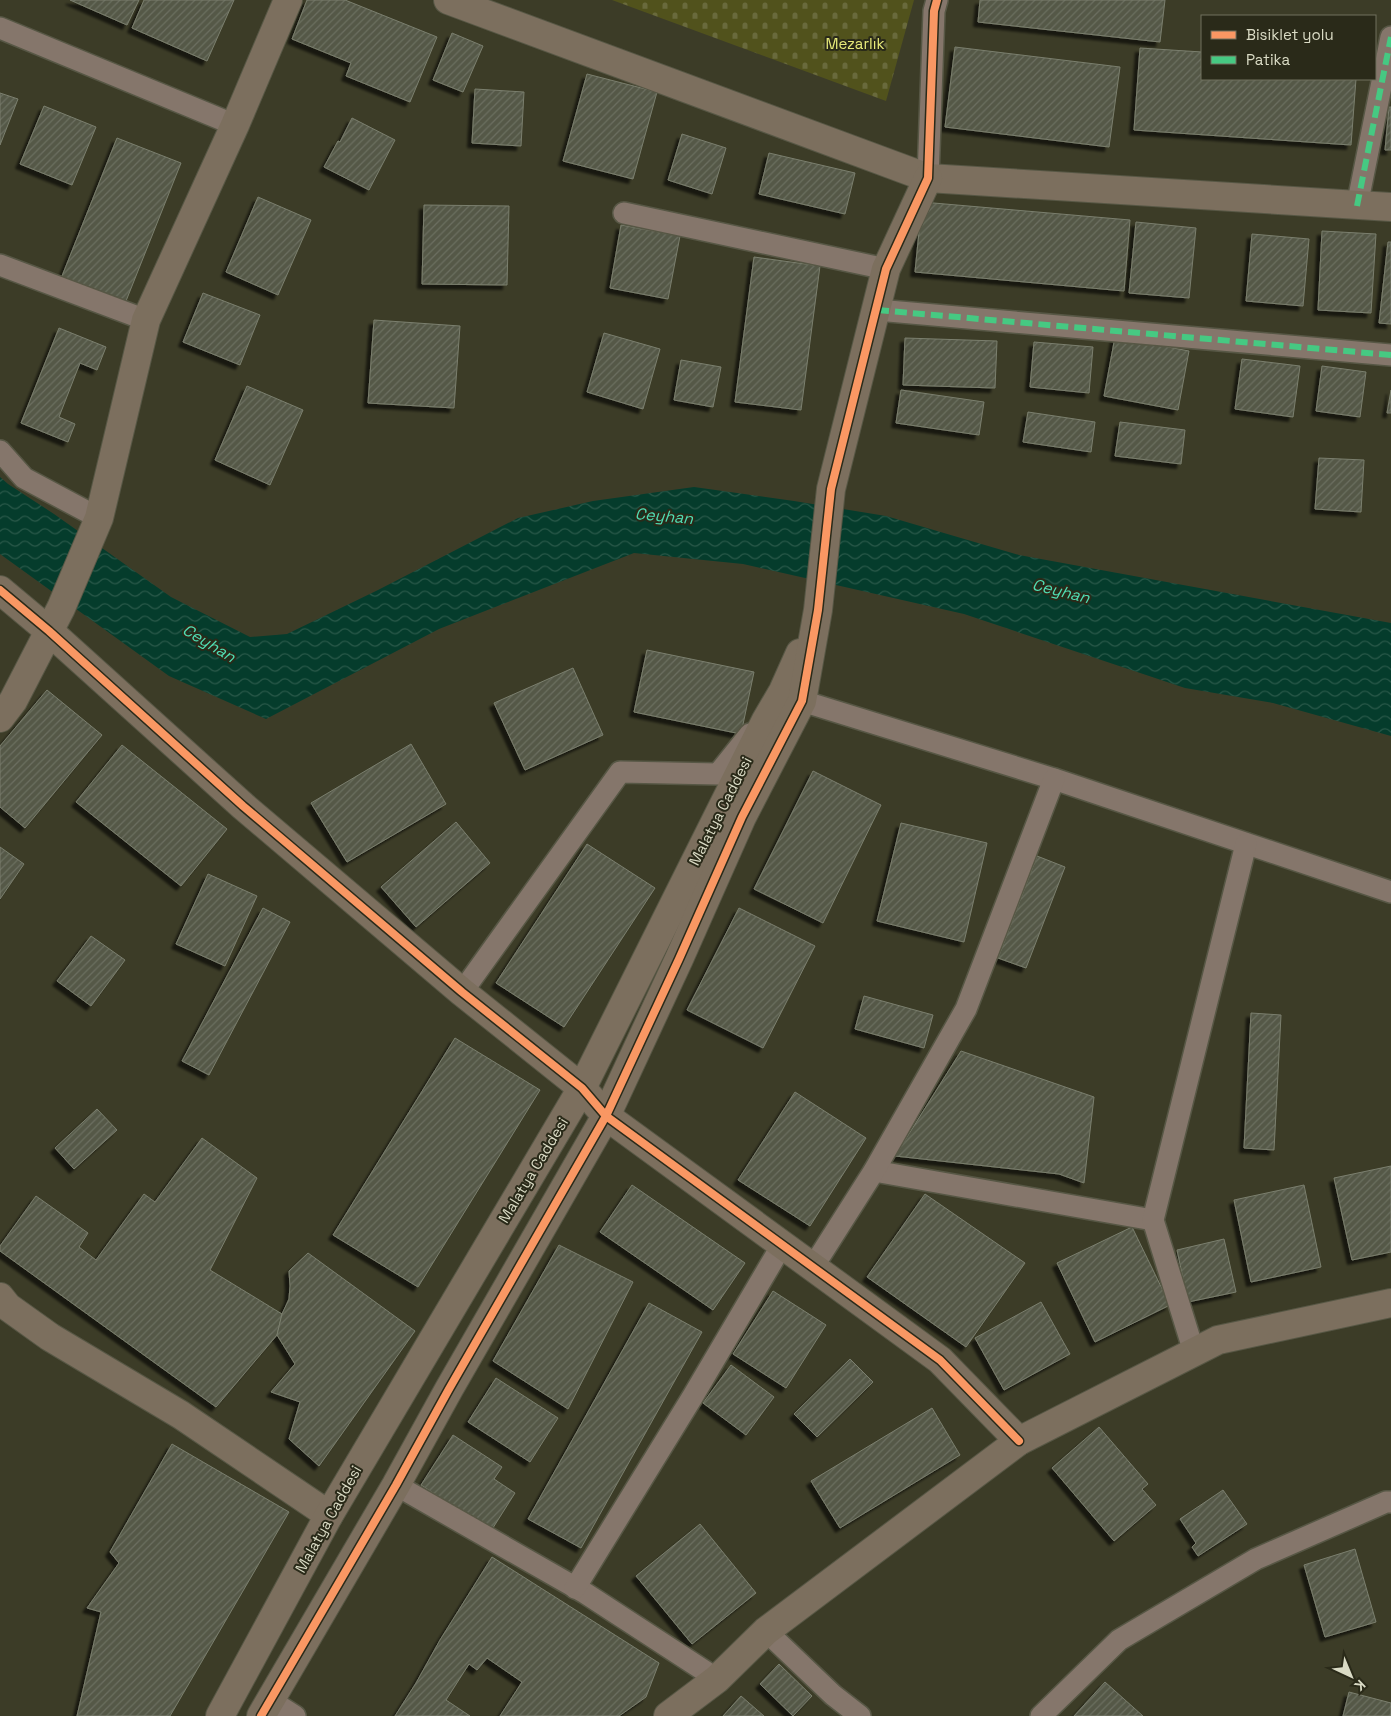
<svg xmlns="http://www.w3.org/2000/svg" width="1391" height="1716" font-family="'Space Grotesk',sans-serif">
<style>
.cemetery{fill:url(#cemetery-stones)}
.water{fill:url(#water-waves)}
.building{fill:url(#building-hatch);stroke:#7b7f6e;filter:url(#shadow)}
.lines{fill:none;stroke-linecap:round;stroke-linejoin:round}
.street-casing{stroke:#575745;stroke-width:24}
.secondary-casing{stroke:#575745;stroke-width:30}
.street{stroke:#85766b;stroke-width:21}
.secondary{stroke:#7c6f5e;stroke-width:28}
.quiet{stroke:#46c982;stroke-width:6;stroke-dasharray:12 6;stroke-linecap:butt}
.cycleway-casing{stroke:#2a2a19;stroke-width:11}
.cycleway{stroke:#f99763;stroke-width:8}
.labels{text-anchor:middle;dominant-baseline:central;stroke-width:4;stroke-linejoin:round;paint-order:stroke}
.park-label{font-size:15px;fill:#e8ea7a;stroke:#2a2a19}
.street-label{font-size:15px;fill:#dadbc5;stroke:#2a2a19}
.water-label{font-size:16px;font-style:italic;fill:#50ddb3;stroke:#2a2a19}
</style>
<defs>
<pattern id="cemetery-stones" width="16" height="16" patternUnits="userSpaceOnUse" patternTransform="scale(1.25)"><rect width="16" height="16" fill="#51521c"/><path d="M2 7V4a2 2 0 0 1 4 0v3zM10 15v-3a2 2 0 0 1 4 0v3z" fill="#696a3c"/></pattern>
<pattern id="water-waves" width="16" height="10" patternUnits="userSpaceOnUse" patternTransform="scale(1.25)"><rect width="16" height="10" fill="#053c2c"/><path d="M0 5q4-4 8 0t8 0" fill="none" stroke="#295849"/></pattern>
<pattern id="building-hatch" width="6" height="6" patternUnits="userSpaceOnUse" patternTransform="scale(1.25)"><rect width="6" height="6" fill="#545847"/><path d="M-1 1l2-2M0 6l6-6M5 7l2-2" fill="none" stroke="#6c6f60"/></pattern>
<filter id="shadow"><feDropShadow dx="-4.5" dy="4.5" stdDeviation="1" flood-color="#0009"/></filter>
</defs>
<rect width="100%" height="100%" fill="#3c3c27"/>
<path class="cemetery" d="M612,0H914L886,101Z"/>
<path class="water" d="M0,477L8,484L54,514L171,597L250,637L287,634L378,590L518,518L593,501L694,487L794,501L886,516L1019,555L1391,623V736L1273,703L1185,688L964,614L743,564L634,553L439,629L266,719L169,676L0,554Z"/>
<g class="building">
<path d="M70,0H139L127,25Z"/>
<path d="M144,0H234L207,61L132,28Z"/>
<path d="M307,0H345L437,37L410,102L346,76L351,63L292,39Z"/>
<path d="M980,0H1165L1160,42L978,22Z"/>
<path d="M452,33L483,46L463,92L433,80Z"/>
<path d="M955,47L1120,67L1109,147L945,127Z"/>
<path d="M1140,48L1202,52V79H1356L1351,145L1134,130Z"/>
<path d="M587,74L657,92L633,179L563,161Z"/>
<path d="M475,89L524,92L521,146L472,143Z"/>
<path d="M0,93L18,99L0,145Z"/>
<path d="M44,106L96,127L72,185L20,164Z"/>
<path d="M1389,107H1391V150H1385Z"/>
<path d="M352,118L395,140L369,190L324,167L338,141L340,142Z"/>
<path d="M682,134L726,148L712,194L668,180Z"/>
<path d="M117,138L181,163L124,306L60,281Z"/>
<path d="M769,153L855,173L845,214L759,194Z"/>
<path d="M258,197L311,220L278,295L226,272Z"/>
<path d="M922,202L1130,220L1124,291L915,272Z"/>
<path d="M424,205L509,206L507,285L422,284Z"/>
<path d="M1136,222L1196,228L1189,298L1129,293Z"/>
<path d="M621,225L680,236L668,299L610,288Z"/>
<path d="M1322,231L1376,234L1371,313L1318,310Z"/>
<path d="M1252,234L1309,239L1303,306L1246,301Z"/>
<path d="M1388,242H1391V324L1379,323Z"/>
<path d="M754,257L820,266L801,410L735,402Z"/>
<path d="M203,293L260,315L240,365L183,342Z"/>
<path d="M374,320L460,326L454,408L368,403Z"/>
<path d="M59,328L106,347L97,370L80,363L59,417L75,424L68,442L21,423Z"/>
<path d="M604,333L660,349L643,409L587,392Z"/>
<path d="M1115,337L1189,351L1178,410L1104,396Z"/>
<path d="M905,338L997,341L995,388L903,385Z"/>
<path d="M1034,342L1093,347L1089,393L1030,387Z"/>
<path d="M1242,359L1300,366L1293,417L1235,409Z"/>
<path d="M681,360L721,367L713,407L674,400Z"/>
<path d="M1322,366L1366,372L1360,417L1316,411Z"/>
<path d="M247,386L303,410L270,485L215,460Z"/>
<path d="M901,390L984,402L979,435L896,423Z"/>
<path d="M1391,390V413H1387Z"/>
<path d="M1028,412L1095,422L1091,452L1023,442Z"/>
<path d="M1120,422L1185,430L1181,464L1115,456Z"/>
<path d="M1319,458L1364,460L1361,512L1315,509Z"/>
<path d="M647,650L754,672L741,734L634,712Z"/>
<path d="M573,668L603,735L525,770L494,703Z"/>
<path d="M47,690L102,735L25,828L0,807V746Z"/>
<path d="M411,744L446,804L347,862L311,803Z"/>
<path d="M122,745L227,829L181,886L76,802Z"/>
<path d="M813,771L881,805L823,923L754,889Z"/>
<path d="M456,822L490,863L416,927L381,887Z"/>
<path d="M901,823L987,843L964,942L877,921Z"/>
<path d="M587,844L655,888L564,1027L496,983Z"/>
<path d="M0,847L24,864L0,899Z"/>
<path d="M1037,856L1065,867L1026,968L998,958Z"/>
<path d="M208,874L257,896L225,966L176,944Z"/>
<path d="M263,908L290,922L209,1075L182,1061Z"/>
<path d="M739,908L815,946L763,1048L687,1010Z"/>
<path d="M91,936L125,960L91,1006L57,981Z"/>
<path d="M864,996L933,1015L924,1048L855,1029Z"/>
<path d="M1251,1013L1281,1015L1274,1150L1244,1148Z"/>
<path d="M455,1038L540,1090L418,1287L333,1235Z"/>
<path d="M961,1051L1094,1097L1084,1183L1059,1174L895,1156Z"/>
<path d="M795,1092L866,1138L810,1226L738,1180Z"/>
<path d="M97,1109L117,1130L74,1169L55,1148Z"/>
<path d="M202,1138L257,1178L210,1270L282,1314L277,1335L216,1407L0,1251V1246L36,1196L88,1233L79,1247L96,1260L144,1194L155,1202Z"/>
<path d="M1391,1166V1252L1352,1260L1334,1178Z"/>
<path d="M632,1185L745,1263L713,1310L600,1232Z"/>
<path d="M1304,1185L1321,1267L1251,1282L1234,1200Z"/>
<path d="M925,1194L1025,1263L966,1347L867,1277Z"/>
<path d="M1132,1227L1170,1305L1095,1342L1057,1263Z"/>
<path d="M1224,1239L1236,1292L1188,1302L1177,1250Z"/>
<path d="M559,1245L633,1282L568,1409L493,1361Z"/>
<path d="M308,1253L415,1331L319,1466L289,1439L300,1402L271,1392L295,1364L277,1335L282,1314L289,1299L290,1286L289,1271Z"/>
<path d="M773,1291L826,1325L786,1388L733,1354Z"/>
<path d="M1041,1302L1070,1354L1004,1390L975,1338Z"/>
<path d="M649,1303L702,1332L581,1548L528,1519Z"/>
<path d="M850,1359L873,1382L817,1437L794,1414Z"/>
<path d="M731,1365L774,1397L746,1435L703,1403Z"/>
<path d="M496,1378L558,1418L530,1462L468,1422Z"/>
<path d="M932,1408L960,1455L840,1528L811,1481Z"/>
<path d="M1099,1427L1148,1484L1142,1489L1156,1505L1114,1541L1052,1468Z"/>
<path d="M453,1435L502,1467L494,1479L515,1493L491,1531L421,1485Z"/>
<path d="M172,1444L289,1512L170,1716H77L101,1612L87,1608L119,1563L110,1552Z"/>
<path d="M1223,1490L1247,1524L1198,1556L1192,1547L1196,1543L1180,1519Z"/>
<path d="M700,1524L756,1593L692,1644L636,1576Z"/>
<path d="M1355,1549L1376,1622L1325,1637L1304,1565Z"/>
<path d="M492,1557L659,1663L646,1697L619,1716H500L522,1682L487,1658L477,1670L469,1664L446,1700L470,1716H395L416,1683L440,1640Z"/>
<path d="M779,1664L812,1696L793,1716L760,1684Z"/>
<path d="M1105,1682L1143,1716H1074Z"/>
<path d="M1349,1692L1391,1703V1716H1343Z"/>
<path d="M741,1696L764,1716H723Z"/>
</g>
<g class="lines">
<g class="street-casing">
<g id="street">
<path d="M0,28L235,125"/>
<path d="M928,178L934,11L937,0"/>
<path d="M1357,206L1391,37"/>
<path d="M624,213L886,269"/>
<path d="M0,265L146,320"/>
<path d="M877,310L1391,355"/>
<path d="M0,451L24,478L99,518"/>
<path d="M789,694L802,701L1054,779L1391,892"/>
<path d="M462,992L620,772L718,774L750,734"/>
<path d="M874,1171L1153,1220"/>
<path d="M813,1267L874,1171L966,1009L1054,779"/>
<path d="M1194,1352L1153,1220L1246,844"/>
<path d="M396,1485L585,1593L717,1679"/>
<path d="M575,1588L693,1396L782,1245"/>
<path d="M766,1631L833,1695L860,1716"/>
<path d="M270,1700L295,1716"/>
<path d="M1041,1716L1119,1640L1256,1559L1386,1502H1391"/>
</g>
</g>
<g class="secondary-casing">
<g id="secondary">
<path d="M448,0L928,178L1391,207"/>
<path d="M0,590L49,631L243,806L462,992L582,1088L606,1116L940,1360L1019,1441"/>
<path d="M0,718L13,701L61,608L99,518L146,320L235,125L288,0"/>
<path d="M0,1297L8,1307L50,1337L181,1415L329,1515"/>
<path d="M220,1716L329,1515L582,1088L766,720L783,691L800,653"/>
<path d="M261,1716L396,1485L449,1389L606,1116L679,959L742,817L802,701L818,610L831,489L886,269L928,178"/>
<path d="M668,1716L717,1679L766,1631L1019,1441L1218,1340L1391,1303"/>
</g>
</g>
<use href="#street" class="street"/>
<use href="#secondary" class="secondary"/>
<g class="quiet">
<path d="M1357,206L1391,37"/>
<path d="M877,310L1391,355"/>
</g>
<g class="cycleway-casing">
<g id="cycleway">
<path d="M0,590L49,631L243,806L462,992L582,1088L606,1116L940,1360L1019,1441"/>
<path d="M261,1716L396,1485L449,1389L606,1116L679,959L742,817L802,701L818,610L831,489L886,269L928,178L934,11L937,0"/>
</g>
</g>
<use href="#cycleway" class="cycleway"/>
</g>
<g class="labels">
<g class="park-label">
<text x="855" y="43">Mezarlık</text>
</g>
<g class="street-label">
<text transform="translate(720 811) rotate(-63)">Malatya Caddesi</text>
<text transform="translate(533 1170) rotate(-59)">Malatya Caddesi</text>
<text transform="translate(328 1519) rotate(-61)">Malatya Caddesi</text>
</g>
<g class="water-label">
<text transform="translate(664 516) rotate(5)">Ceyhan</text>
<text transform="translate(1061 591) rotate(14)">Ceyhan</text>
<text transform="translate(209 643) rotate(31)">Ceyhan</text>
</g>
</g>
<rect x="1201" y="15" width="175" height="65" fill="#2a2a19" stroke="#70715e"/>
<rect x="1211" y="31" width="25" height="8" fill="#f99763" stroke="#70715e"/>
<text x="1246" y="40" font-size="15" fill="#dadbc5">Bisiklet yolu</text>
<rect x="1211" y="56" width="25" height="8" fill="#46c982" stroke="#70715e"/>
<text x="1246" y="65" font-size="15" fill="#dadbc5">Patika</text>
<g transform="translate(1351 1676) rotate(136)" stroke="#2a2a19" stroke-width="4" paint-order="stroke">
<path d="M0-4L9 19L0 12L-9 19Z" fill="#dadbc5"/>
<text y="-8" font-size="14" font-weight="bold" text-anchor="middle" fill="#dadbc5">K</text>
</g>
</svg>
